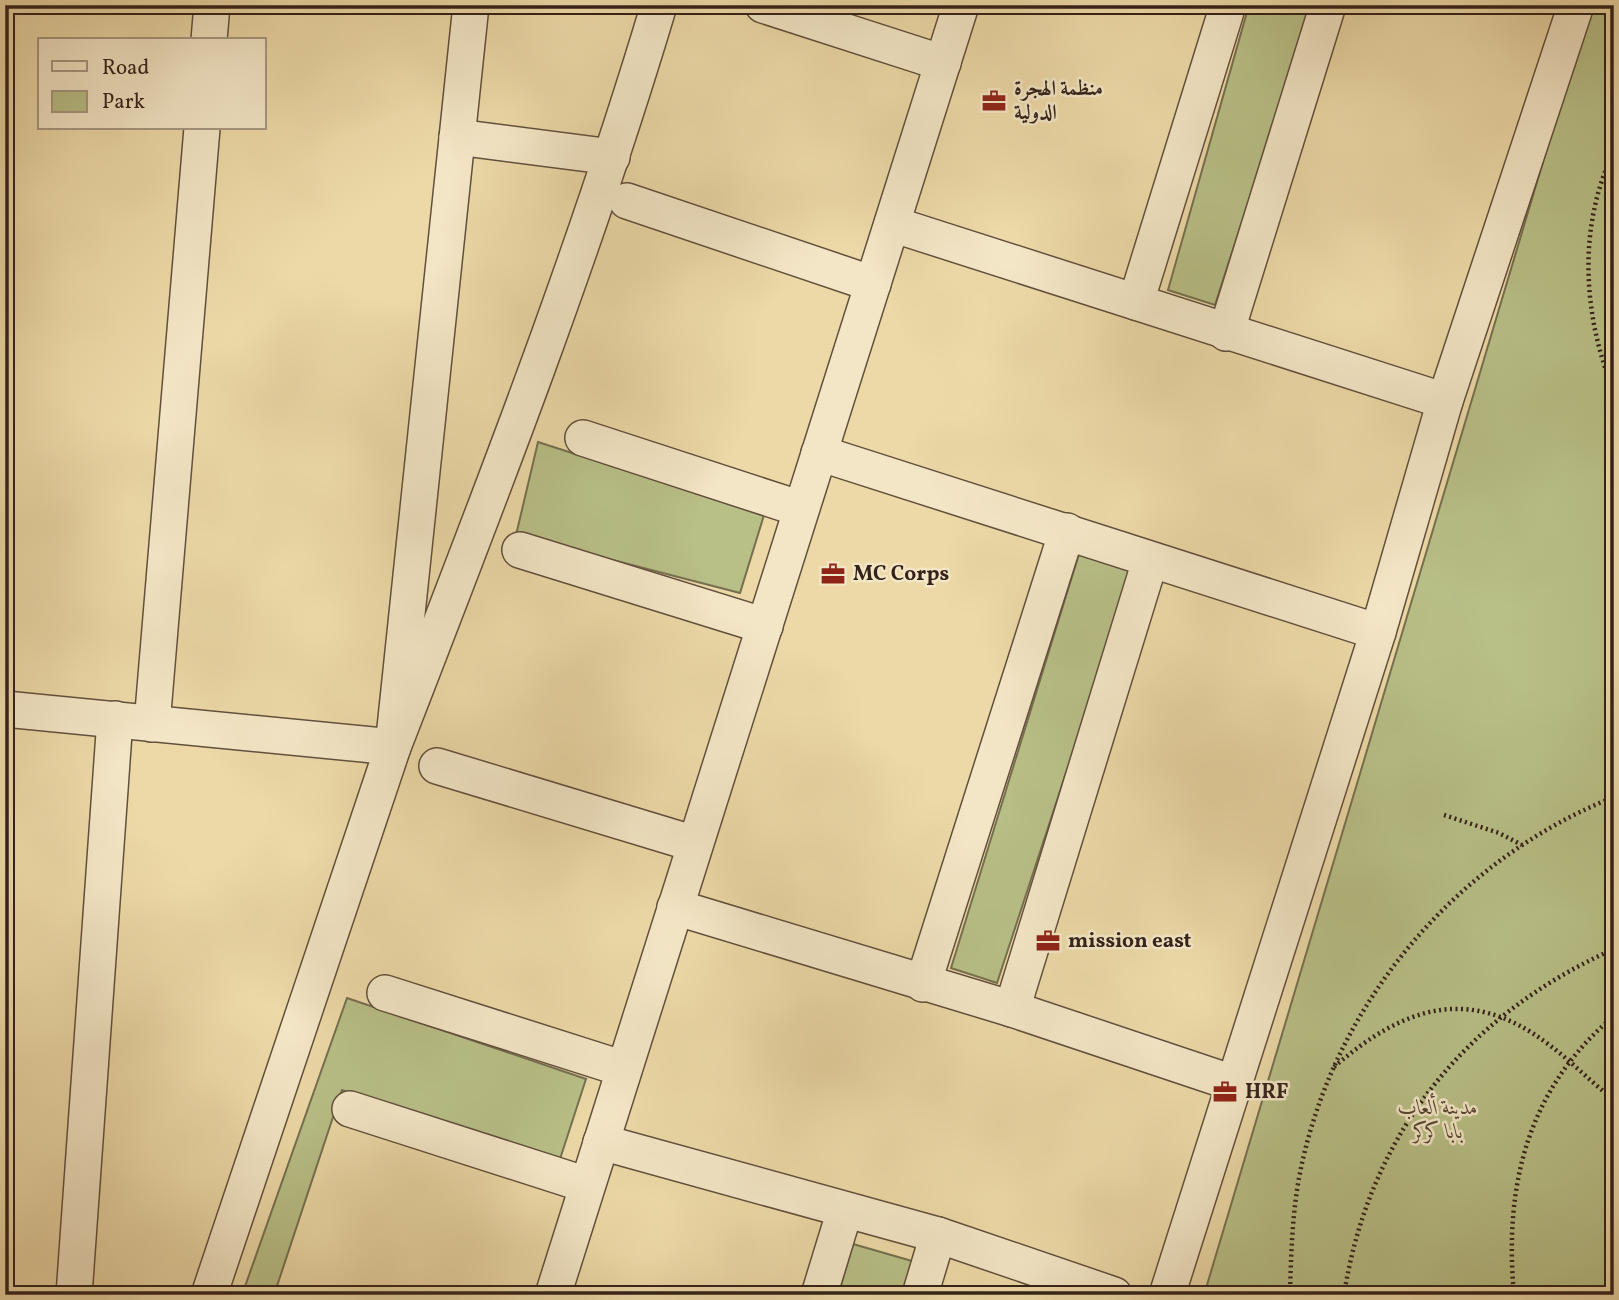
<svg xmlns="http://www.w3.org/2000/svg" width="1619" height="1300" font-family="Vollkorn,Amiri,serif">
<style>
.green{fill:#b8bf87;stroke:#767050;stroke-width:2}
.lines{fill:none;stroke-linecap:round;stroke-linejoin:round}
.minor-casing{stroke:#62503d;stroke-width:38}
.path{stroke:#34221a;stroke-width:4.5;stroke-dasharray:2 3.5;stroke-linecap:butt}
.minor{stroke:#f3e6c6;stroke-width:35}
.labels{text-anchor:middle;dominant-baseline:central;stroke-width:5;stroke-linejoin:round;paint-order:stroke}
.poi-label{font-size:21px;font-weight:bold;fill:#34221a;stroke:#f3e6c6;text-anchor:start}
.park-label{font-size:21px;font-style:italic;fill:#554935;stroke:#f3e6c6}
</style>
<rect width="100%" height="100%" fill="#ecd9a7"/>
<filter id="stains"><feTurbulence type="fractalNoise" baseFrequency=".00286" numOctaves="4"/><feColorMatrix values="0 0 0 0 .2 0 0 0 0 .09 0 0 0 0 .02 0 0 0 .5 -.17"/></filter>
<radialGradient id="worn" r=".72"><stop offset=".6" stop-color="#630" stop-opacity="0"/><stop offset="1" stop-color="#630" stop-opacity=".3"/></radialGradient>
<g class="green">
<path d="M1249,5H1312L1215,305L1168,290Z"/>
<path d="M1590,5H1614V1295H1204Z"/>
<path d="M538,442L764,515L740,593L516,535Z"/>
<path d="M1079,554L1132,572L997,983L951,968Z"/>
<path d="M347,998L586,1079L560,1159L342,1090L274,1295H242Z"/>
<path d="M853,1244L912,1261L902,1295H838Z"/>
</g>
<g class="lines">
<g class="minor-casing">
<g id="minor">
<path d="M763,5L943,63"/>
<path d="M209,40L212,5"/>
<path d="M457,137L612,157"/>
<path d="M627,201L873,284"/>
<path d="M892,224L1445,401"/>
<path d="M1136,302L1228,5"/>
<path d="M1226,333L1328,5"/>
<path d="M583,438L801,509"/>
<path d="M819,453L1378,632"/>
<path d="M520,550L765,626"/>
<path d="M5,709L393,747C488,502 584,256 659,5"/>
<path d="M152,724L202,128"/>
<path d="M437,766L695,844"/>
<path d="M675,907L1012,1009L1236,1084"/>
<path d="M923,984L1067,531"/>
<path d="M385,993L624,1069"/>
<path d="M1012,1009L1150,561"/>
<path d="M350,1109L587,1185"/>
<path d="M601,1142L938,1235L1114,1295"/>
<path d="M74,1295L115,719"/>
<path d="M209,1295L393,747L471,5"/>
<path d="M553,1295L961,5"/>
<path d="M819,1295L845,1210"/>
<path d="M920,1295L938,1235"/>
<path d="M1167,1295L1378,632L1445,401L1576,5"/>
</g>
</g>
<g class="path">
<path d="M1614,151C1577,227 1583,316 1614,392"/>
<path d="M1444,815L1499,833L1522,845"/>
<path d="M1334,1067C1403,1007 1469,984 1548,1044C1571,1061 1591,1082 1614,1100"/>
<path d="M1290,1295C1291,1256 1292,1217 1299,1178C1331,1008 1453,861 1614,797"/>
<path d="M1344,1295C1369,1134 1467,1014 1614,949"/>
<path d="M1514,1295C1504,1186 1527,1089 1614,1016"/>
</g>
<use href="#minor" class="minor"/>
</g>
<defs>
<g id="office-bare" transform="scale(1.89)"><path d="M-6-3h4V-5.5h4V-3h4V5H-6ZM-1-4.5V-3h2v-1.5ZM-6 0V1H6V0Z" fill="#8f2418" stroke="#f3e6c6" stroke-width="2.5" paint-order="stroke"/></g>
</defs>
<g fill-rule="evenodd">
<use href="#office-bare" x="994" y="101"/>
<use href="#office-bare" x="833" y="574"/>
<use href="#office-bare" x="1048" y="941"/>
<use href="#office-bare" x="1225" y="1092"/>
</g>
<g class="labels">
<g class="poi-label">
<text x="1014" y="89">منظمة الهجرة<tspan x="1014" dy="24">الدولية</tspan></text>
<text x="853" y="574">MC Corps</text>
<text x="1068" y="941">mission east</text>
<text x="1245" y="1092">HRF</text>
</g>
<g class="park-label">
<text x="1438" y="1108">مدينة ألعاب<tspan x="1438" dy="24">بابا كركر</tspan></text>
</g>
</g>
<rect width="1619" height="1300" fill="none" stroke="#ecd9a7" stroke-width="28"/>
<rect x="7" y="7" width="1605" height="1286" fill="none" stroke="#34221a" stroke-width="3.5"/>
<rect x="14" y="14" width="1591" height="1272" fill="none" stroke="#34221a" stroke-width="2"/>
<rect x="38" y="38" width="228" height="91" fill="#f3e6c6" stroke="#a79881" stroke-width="2"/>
<rect x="52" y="61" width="35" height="10" fill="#f3e6c6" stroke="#a79881" stroke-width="2"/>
<text x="102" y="74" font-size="21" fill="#34221a">Road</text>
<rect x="52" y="91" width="35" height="21" fill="#b8bf87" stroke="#a79881" stroke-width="2"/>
<text x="102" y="108" font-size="21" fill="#34221a">Park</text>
<rect width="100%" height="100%" filter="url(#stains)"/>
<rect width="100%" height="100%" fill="url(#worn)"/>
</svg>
